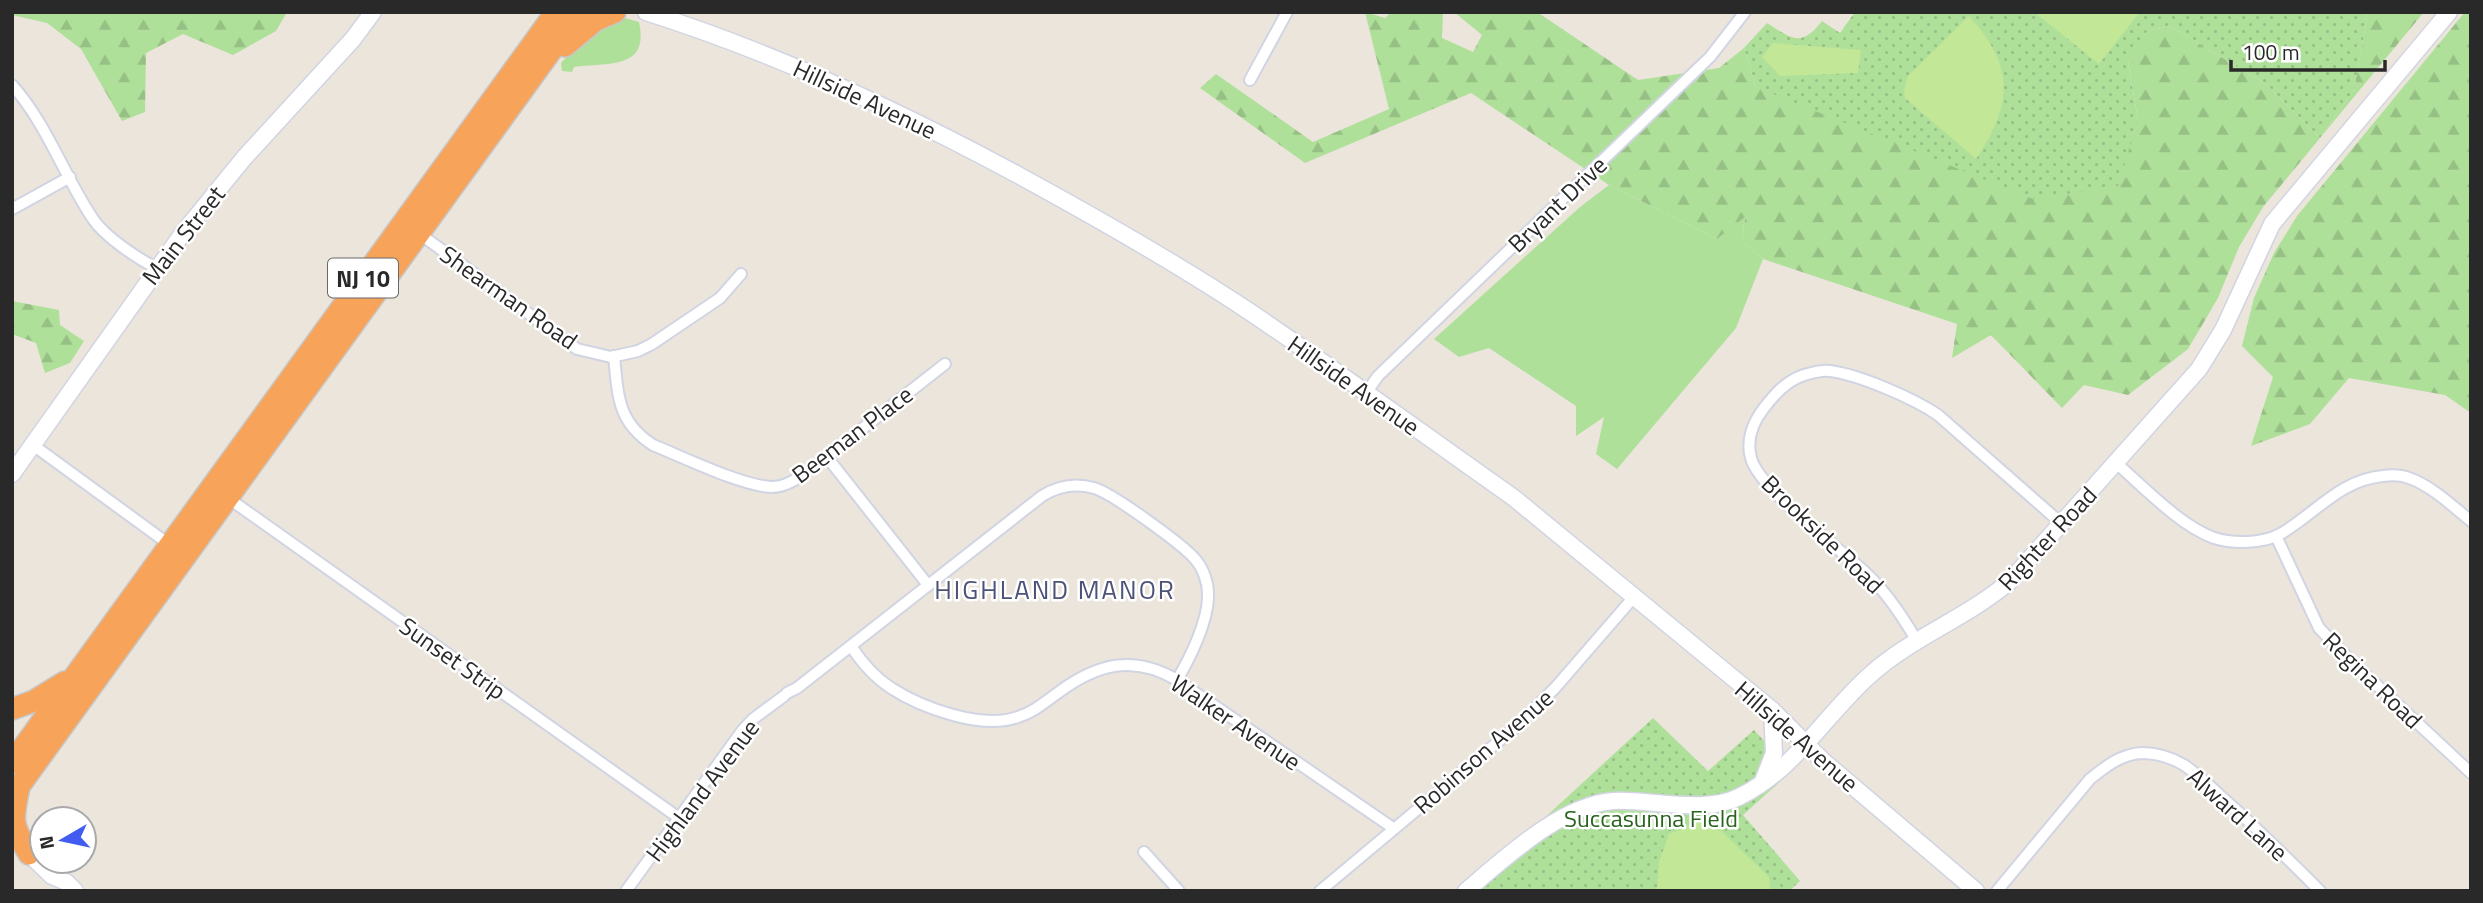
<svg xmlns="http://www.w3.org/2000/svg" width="2483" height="903" font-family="'Titillium Web',sans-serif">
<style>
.grass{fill:#afe09a}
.forest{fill:url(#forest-firs)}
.park{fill:url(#park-dots)}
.pitch{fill:#c2e796}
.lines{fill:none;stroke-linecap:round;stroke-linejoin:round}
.street-casing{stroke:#d1d4e2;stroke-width:14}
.secondary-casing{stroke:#d1d4e2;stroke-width:19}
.highway-casing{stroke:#c7c7c7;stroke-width:24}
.street{stroke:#fff;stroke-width:10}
.secondary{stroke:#fff;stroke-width:16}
.highway{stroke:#f7a45a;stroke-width:21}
.labels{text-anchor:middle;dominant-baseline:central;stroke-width:5;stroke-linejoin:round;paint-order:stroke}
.shield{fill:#fff;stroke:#696969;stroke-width:2}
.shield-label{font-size:23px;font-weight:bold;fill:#292929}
.street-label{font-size:24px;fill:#292929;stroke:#fff}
.park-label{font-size:24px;fill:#29631d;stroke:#fff}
.neighbourhood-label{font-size:26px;letter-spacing:2px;fill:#4c5278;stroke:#fff}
</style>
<defs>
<pattern id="forest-firs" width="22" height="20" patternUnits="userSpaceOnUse" patternTransform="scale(1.75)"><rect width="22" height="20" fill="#afe09a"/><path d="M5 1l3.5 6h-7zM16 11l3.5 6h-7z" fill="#97c085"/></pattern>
<pattern id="park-dots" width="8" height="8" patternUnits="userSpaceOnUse" patternTransform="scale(1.75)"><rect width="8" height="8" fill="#afe09a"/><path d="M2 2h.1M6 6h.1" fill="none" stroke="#97c085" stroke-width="1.8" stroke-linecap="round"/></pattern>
</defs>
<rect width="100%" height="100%" fill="#ebe5dc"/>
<g class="grass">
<path d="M622,17L639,22C650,71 606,62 574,67L572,72L562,71L561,63L591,31Z"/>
<path d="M1609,185L1717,239L1745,216L1742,241L1763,259L1736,328L1617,469L1596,454L1604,417L1576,436V406L1489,348L1459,357L1434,339L1580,207Z"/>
</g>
<g class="forest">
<path d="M12,12H287L276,31L233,55L183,34L146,53L145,112L122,121L81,49L47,23L12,15Z"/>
<path d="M1365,12L1385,18L1391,12H1441L1443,14L1442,38L1473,52L1482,35L1454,12H1537L1638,80L1719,68L1744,48L1756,87L2138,120L2128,61L2147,31L2170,26L2266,84L2320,138L2354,90L2368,12H2424L2263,207L2239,247L2218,298L2188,349L2128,395L2084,385L2062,408L1991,335L1952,358L1957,324L1763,259L1742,241L1745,217L1717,239L1609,185L1471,93L1305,163L1200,88L1216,74L1313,142L1389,109Z"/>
<path d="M2465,12L2471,15V413L2445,395L2349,378L2310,424L2251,446L2273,377L2242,346L2254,298L2274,253L2297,216Z"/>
<path d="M12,301L59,310L60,325L84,341L70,363L45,373L36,343L12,334Z"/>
</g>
<g class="park">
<path d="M1855,12H2368L2354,90L2320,138L2266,84L2170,26L2147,31L2128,62L2138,120L2118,186L2033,199L1756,87L1744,48L1767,23C1792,39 1801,48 1822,21L1840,33Z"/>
<path d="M1653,718L1708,771L1754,730L1792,771L1743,815L1800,881L1789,891H1465Z"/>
</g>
<g class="pitch">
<path d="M2034,12H2140L2099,64Z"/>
<path d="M1969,16C2015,66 2013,104 1976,159L1905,98L1904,90L1908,76Z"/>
<path d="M1773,43L1861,50L1858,73L1780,76L1762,57Z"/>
<path d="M1703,821H1711L1769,877L1770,891H1657L1659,862L1669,834Z"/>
</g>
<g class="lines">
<g class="street-casing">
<g id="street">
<path d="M1250,80L1287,12"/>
<path d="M12,85C47,124 64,176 93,219C105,237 137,258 156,268"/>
<path d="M12,209L70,177"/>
<path d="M420,234L577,349L611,357L638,351L652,344L720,298L741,274"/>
<path d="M614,356C618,395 617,422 653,445C683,457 742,486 772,487C785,487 797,479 807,472L945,364"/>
<path d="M1366,393L1378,376L1710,57L1745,12"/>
<path d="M33,445L170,545"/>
<path d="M827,457L928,585"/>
<path d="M2116,463C2144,487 2179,525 2214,538C2233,544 2264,544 2282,533C2317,512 2340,480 2383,476C2391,475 2401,475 2409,478C2432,486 2452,506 2471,521"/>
<path d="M228,498L679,818"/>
<path d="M2276,536L2319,628L2352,662L2471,773"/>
<path d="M1917,641C1902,616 1887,593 1866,573C1839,548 1759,489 1751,458C1746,440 1753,422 1764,408C1775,394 1786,381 1804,375C1811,373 1822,370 1830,371C1860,375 1913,398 1938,415L2062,524"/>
<path d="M851,646C862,663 874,677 891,688C922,708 982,730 1018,717C1034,712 1045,702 1059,692C1097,664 1133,654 1177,680L1393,828"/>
<path d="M787,693L797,688L1042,496C1058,486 1076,483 1094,488C1112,493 1182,544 1195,559C1203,568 1208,582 1208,594C1209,620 1190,658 1177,680"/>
<path d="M1144,852L1179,891"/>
<path d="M626,891L742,731L753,719L784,696"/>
<path d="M1320,891L1517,726L1555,688L1633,598"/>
<path d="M1997,891L2090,779C2105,767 2121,754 2142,753C2156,753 2172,758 2184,765C2199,775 2212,788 2225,800C2258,829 2289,860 2320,891"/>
</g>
</g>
<g class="secondary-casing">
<g id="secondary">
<path d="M646,12C776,53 898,110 1018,175C1097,218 1175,262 1250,312C1339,372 1426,436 1514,498L1772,710L1822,760L1976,891"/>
<path d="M12,474L183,233L244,158L353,39L373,12"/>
<path d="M1763,781L1774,753L1772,710"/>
<path d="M29,854L52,876L66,882L75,891"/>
<path d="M1466,891C1505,858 1561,805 1613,801C1650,799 1705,814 1739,797C1796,769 1824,716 1870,675C1912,637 1967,618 2010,581L2199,369L2223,330L2272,224L2449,12"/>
</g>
</g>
<g class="highway-casing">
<g id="highway">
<path d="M565,46L596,20L615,12"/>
<path d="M12,709L34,701L65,682"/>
<path d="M12,763L556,12"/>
<path d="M19,787C12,821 11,823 29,854"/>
<path d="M12,796L579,12"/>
</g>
</g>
<use href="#street" class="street"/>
<use href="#secondary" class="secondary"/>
<use href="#highway" class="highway"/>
</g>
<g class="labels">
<rect class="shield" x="328" y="258.5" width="70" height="39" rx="5"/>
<g class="shield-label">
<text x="363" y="278">NJ 10</text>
</g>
<g class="street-label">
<text transform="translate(865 99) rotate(25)">Hillside Avenue</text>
<text transform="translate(1557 204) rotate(-44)">Bryant Drive</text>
<text transform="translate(183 235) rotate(-52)">Main Street</text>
<text transform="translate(509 297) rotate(35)">Shearman Road</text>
<text transform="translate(1354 385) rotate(35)">Hillside Avenue</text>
<text transform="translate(852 434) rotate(-37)">Beeman Place</text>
<text transform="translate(1823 534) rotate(44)">Brookside Road</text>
<text transform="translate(2047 538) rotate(-47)">Righter Road</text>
<text transform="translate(453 658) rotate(35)">Sunset Strip</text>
<text transform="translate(2373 680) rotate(44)">Regina Road</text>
<text transform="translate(1236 722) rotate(34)">Walker Avenue</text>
<text transform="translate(1797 736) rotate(41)">Hillside Avenue</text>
<text transform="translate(1483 751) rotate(-41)">Robinson Avenue</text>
<text transform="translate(702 790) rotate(-53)">Highland Avenue</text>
<text transform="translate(2238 814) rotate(42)">Alward Lane</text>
</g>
<g class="park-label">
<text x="1651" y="818">Succasunna Field</text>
</g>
<g class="neighbourhood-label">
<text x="1055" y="589">HIGHLAND MANOR</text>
</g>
</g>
<rect width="2483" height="903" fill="none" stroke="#292929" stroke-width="28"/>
<g transform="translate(63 840) rotate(261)"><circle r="33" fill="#ffffff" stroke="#a9a9a9" stroke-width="2"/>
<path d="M0-5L12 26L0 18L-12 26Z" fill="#425cf2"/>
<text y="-10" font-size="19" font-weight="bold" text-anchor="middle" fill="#292929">N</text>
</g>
<path d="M2231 60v10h154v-10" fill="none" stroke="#292929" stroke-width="3.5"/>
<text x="2242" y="60" font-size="21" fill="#292929" stroke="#ffffff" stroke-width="5" paint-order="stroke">100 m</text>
</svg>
